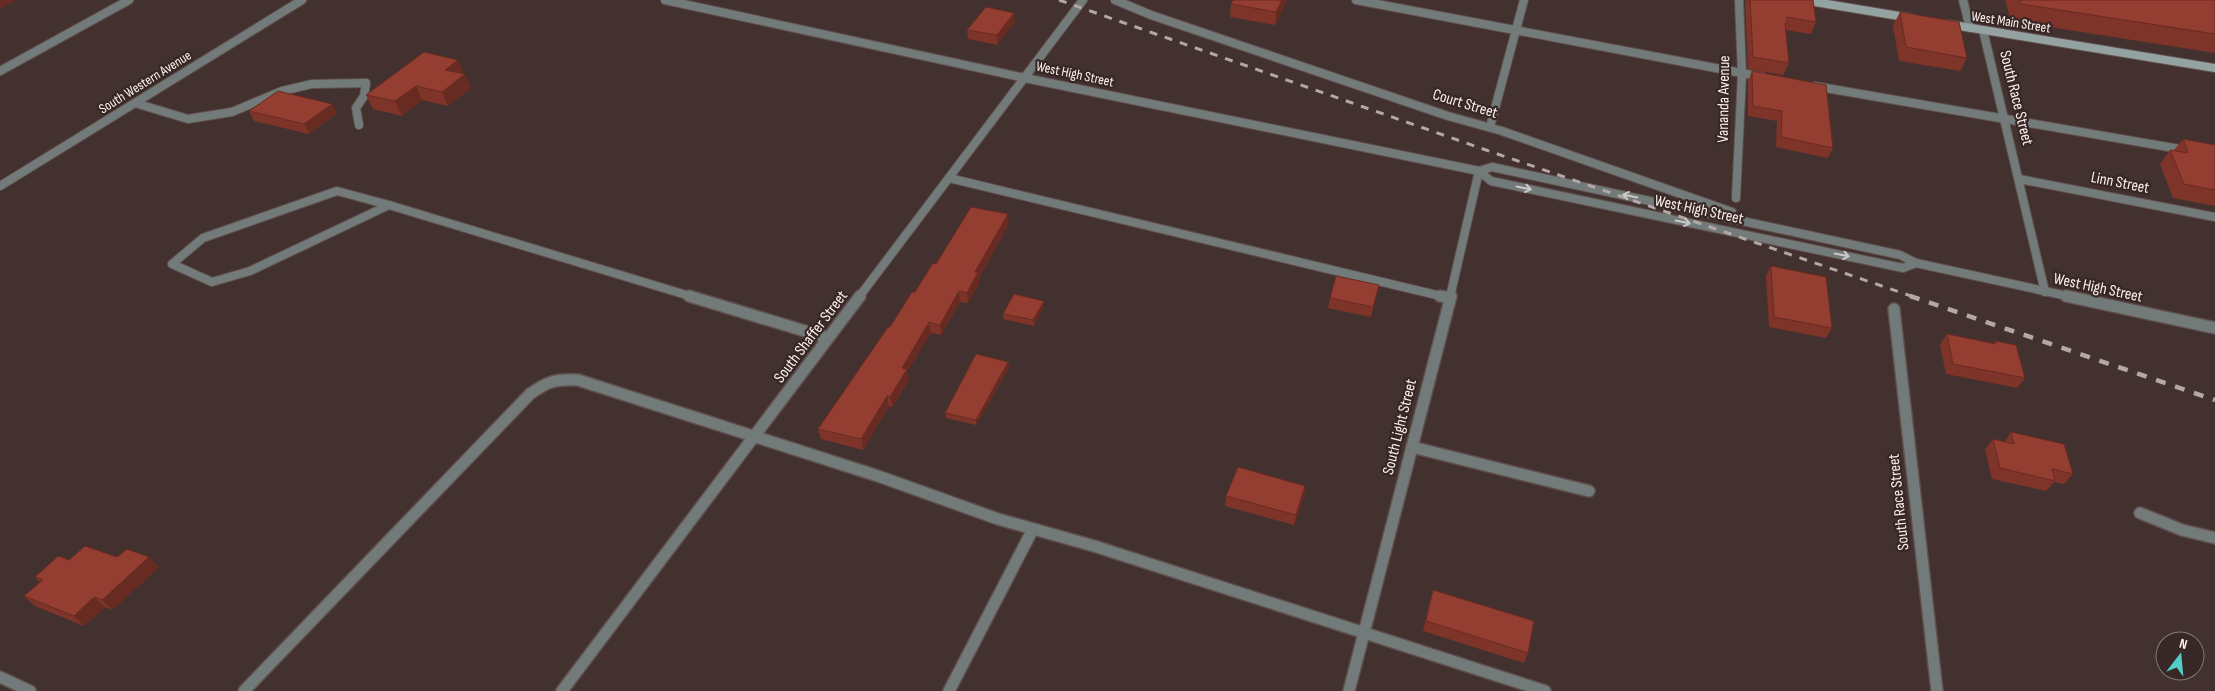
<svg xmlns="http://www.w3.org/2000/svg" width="2215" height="691" font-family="'Sofia Sans Condensed',sans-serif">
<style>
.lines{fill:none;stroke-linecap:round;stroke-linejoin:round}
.lane-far1-casing{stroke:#60504d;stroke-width:10}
.lane-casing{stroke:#60504d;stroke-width:14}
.street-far1-casing{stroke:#60504d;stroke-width:10}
.street-casing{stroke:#60504d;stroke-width:14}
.secondary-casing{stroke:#60504d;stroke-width:10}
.lane-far1{stroke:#727b7a;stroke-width:8}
.lane{stroke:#727b7a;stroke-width:11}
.street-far1{stroke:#727b7a;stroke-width:8}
.street{stroke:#727b7a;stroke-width:11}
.secondary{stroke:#94a2a1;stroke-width:8}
.rail-far1{stroke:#b4a7a5;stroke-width:3;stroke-dasharray:8 8;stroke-linecap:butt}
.rail{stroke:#b4a7a5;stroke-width:4.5;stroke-dasharray:10 10;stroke-linecap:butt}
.wall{fill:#7f342a}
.shaded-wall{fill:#682b22}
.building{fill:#943d31;stroke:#682b22}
.oneway{stroke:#ccc8c6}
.labels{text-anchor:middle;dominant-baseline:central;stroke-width:4.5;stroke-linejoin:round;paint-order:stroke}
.far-street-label{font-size:14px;fill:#fcf1ef;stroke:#372725}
.street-label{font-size:16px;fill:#fcf1ef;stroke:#372725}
</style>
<rect width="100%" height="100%" fill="#42312e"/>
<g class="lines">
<g class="lane-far1-casing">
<g id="lane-far1">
<path d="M1356,0L1763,77"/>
<path d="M0,71L129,0"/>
<path d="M1814,86L2215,155"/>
<path d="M135,103L188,119L232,112L282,91L312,84L366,83L364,96L356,108L359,125"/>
<path d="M949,178L1445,297"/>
<path d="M337,191L389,205L250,271L212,282L172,264L203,238Z"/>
<path d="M1736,198L1742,74L1739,0"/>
<path d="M389,205L693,297"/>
</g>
</g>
<g class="lane-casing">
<g id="lane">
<path d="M689,296L828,338"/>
<path d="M1440,296L1450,298"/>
<path d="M1412,447L1589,491"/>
<path d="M244,691L530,394C548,381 556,379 578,380L878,476L998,519L1094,546L1545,691"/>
<path d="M949,691L1033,529"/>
</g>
</g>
<g class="street-far1-casing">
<g id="street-far1">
<path d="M665,0L1025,78L1479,171L1492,167L1900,255L1916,263L2072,297"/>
<path d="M1115,0L1151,15L1448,116L1502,131L1732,212"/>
<path d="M1963,0L1970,28"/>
<path d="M1983,30L2045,292"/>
<path d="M1490,127L1524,0"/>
<path d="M1479,171L1491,181L1903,268L1916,263"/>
<path d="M2019,179L2215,217"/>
<path d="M0,186L302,0"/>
<path d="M859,297L1083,0"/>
<path d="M1450,297L1479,171"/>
</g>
</g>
<g class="street-casing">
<g id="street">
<path d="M2066,296L2215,328"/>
<path d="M1894,309L1937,691"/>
<path d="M2140,513L2182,530L2215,538"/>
<path d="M0,677L30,691"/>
<path d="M562,691L860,296"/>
<path d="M1349,691L1451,296"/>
</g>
</g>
<g class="secondary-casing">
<g id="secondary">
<path d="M1803,0L1911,18"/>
<path d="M1947,24L2215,68"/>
</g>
</g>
<use href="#lane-far1" class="lane-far1"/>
<use href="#lane" class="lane"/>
<use href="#street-far1" class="street-far1"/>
<use href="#street" class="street"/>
<use href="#secondary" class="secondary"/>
<path class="rail-far1" d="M1059,0L1486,150L1914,297"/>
<path class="rail" d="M1910,296L2215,400"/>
</g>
<g class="wall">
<path d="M1287,0L1275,25L1230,17L1231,4Z"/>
<path d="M1746,0H1750L1816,22L1811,34L1785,30L1789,63L1783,75L1748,69L1745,2Z"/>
<path d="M2005,0H2215V53L2011,21Z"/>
<path d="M1900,12L1967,58L1960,71L1899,61L1893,26Z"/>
<path d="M1015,22L997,45L968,39L967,30Z"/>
<path d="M1752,71L1833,148L1828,158L1776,147L1777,121L1748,116V81Z"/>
<path d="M464,74L471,88L448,106L422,100L402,116L373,109L366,95Z"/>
<path d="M332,104L337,113L309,134L254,121L249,111Z"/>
<path d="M2183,139L2215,145V206L2173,198L2160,164L2170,150H2174Z"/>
<path d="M1009,224L979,278V283L968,303L960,302L941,335L931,333L907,372L909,380L892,407L889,406L863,450L821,439L818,429L936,264Z"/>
<path d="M1771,266L1832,328L1826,338L1769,327L1766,276Z"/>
<path d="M1379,285L1371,317L1328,308L1330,298Z"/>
<path d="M1044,306L1034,326L1003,319V314Z"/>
<path d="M1947,334L1993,344L1995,341L2025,378L2017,388L1946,374L1940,345Z"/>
<path d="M1008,362L1009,368L976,425L946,418L945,413Z"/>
<path d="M2011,432L2073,474L2064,484L2054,482L2046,491L1992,479L1985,449L1993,439L2004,442Z"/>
<path d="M1305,486L1304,496L1294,525L1225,506L1226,496Z"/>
<path d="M117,557L159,567L112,610L105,607L84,626L35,606L24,596L40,582L35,577L69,560Z"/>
<path d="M1433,590L1528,653L1524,663L1423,631L1430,600Z"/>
</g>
<g class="shaded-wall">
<path d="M0,0H17L0,9Z"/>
<path d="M1282,0H1287L1275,25L1276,12Z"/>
<path d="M1014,13L1015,22L997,45V35Z"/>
<path d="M458,60L464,74L445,70Z"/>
<path d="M465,74L471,88L448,106L442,92Z"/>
<path d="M416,86L422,100L402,116L395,101Z"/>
<path d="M332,104L337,113L309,134L304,124Z"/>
<path d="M1008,214L1009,224L979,278V283L968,303L967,293L975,272Z"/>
<path d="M959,291L960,302L941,335L940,325Z"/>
<path d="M1044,301V306L1034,326L1033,320Z"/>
<path d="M929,322L931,333L907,372L909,380L892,407L890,397L902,368Z"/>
<path d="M1008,362L1009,368L976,425V420Z"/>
<path d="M887,396L889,406L863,450L861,439Z"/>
<path d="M1305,486L1304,496L1294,525L1296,515Z"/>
<path d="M149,557L159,567L112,610L102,600Z"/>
<path d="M94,597L105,607L84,626L74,616Z"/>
</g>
<g class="building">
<path d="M1233,0H1282L1276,12L1231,4Z"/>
<path d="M1750,0H1813L1816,22L1787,17V23H1785L1789,63L1753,57Z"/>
<path d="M2020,0H2215V34L2021,4Z"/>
<path d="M986,7L1014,13L997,35L967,30Z"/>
<path d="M1900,12L1959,22L1967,58L1906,47Z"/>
<path d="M424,52L458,60L445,70L465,74L442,92L416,86L395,101L366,95Z"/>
<path d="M1752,71L1826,85L1833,148L1781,137L1782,111L1753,106Z"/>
<path d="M278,91L332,104L304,124L249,111Z"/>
<path d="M2183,139L2215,145V190L2184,184L2170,150L2188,153Z"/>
<path d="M971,207L1008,214L975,272H978L967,293L959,291L940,325L929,322L902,368L907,369L890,397L887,396L861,439L818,429L888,327H890L912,292H915L933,263L936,264Z"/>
<path d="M1771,266L1826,277L1832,328L1774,317Z"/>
<path d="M1336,276L1379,285L1373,307L1330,298Z"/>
<path d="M1014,294L1044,301L1033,320L1003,314Z"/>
<path d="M1947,334L1996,344L1995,341L2016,345L2025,378L1953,364Z"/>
<path d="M976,354L1008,362L976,420L945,413Z"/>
<path d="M2011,432L2064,444L2073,474L2052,469L2055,481L2000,468L1993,439L2014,444Z"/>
<path d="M1238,467L1305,486L1296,515L1226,496Z"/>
<path d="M85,546L117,557L127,549L149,557L102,600L94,597L74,616L24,596L43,580L35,577L58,556L69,560Z"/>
<path d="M1433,590L1534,621L1528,653L1426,621Z"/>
</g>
<defs><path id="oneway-shaft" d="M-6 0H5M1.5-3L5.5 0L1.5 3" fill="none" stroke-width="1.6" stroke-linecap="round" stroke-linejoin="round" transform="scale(1.25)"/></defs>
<g class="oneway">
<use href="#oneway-shaft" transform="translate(1524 188) rotate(12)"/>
<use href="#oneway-shaft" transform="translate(1630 196) rotate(-168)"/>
<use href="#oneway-shaft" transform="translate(1683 222) rotate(12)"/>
<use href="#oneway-shaft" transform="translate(1842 255) rotate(12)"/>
</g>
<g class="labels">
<g class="far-street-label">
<text transform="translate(2011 22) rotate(9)">West Main Street</text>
<text transform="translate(1075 74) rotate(12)">West High Street</text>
<text transform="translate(145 82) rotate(-32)">South Western Avenue</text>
</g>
<g class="street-label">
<text transform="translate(2016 98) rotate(76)">South Race Street</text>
<text transform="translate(1724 99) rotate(-89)">Vananda Avenue</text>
<text transform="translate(1465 104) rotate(17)">Court Street</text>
<text transform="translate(2120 183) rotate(11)">Linn Street</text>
<text transform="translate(1699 210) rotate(12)">West High Street</text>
<text transform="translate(2098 288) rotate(12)">West High Street</text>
<text transform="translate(811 337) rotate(-53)">South Shaffer Street</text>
<text transform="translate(1400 427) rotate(-76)">South Light Street</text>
<text transform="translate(1899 502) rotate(-96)">South Race Street</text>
</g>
</g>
<g transform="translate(2180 656) rotate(16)"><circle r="24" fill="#372725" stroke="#867876"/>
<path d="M0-4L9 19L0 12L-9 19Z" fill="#54cdc6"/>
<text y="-8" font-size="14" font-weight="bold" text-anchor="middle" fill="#fcf1ef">N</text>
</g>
</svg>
